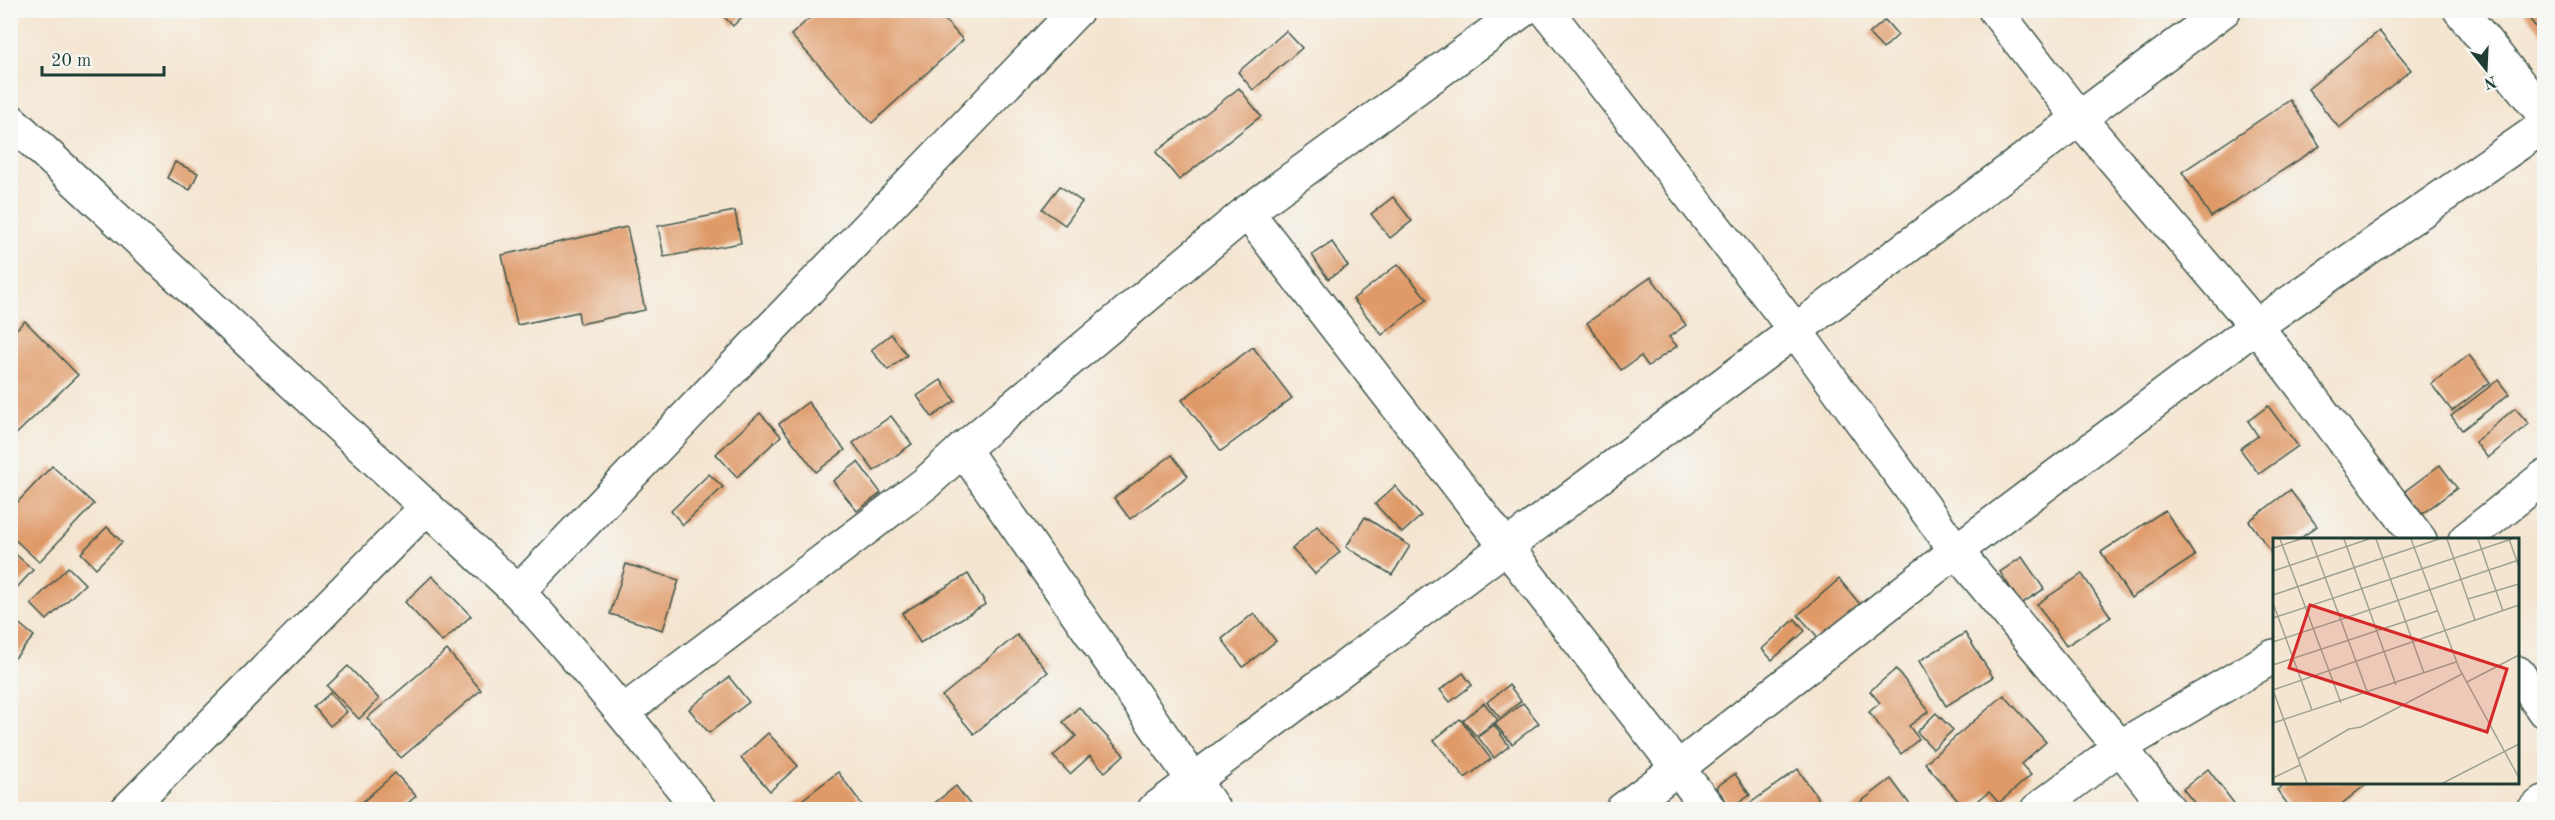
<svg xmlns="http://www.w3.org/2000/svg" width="2555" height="820" font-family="'Old Standard TT',serif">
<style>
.building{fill:#df9a68}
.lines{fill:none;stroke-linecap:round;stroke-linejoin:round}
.street-casing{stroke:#3f564b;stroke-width:36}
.street{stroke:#fff;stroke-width:33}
.inset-road{fill:none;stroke:#9fa292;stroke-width:1.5}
.view{fill:#d62828;fill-opacity:0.15;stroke:#d62828;stroke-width:3}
.inset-edge{fill:none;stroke:#1f3d34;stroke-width:3}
</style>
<rect width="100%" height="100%" fill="#f6f6f2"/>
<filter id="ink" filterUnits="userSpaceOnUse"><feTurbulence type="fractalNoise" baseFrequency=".0167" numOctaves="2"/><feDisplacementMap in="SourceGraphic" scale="12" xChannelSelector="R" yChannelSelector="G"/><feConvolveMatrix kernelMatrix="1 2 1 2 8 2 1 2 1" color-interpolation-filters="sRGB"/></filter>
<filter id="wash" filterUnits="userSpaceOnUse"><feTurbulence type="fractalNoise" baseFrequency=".008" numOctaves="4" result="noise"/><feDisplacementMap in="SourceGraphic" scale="24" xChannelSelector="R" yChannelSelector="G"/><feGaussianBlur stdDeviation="1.35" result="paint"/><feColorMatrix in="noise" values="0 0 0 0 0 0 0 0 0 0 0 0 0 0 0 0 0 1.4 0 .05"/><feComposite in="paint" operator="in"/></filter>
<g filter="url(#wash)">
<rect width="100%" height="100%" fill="#f4e5d0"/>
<g id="blocks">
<g class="building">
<path d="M718,10H749L733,26Z"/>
<path d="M818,10H936L963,40L872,123L791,35Z"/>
<path d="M2526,10H2544V37L2524,12Z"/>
<path d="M1885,20L1898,35L1883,49L1869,34Z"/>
<path d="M1286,31L1302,48L1253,90L1238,72Z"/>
<path d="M2379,31L2411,70L2339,128L2308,89Z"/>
<path d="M1239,88L1261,116L1179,180L1156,152Z"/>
<path d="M2290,100L2320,146L2211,217L2182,172Z"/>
<path d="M175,162L198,173L190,190L167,178Z"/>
<path d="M1060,186L1082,202L1065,225L1042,209Z"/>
<path d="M1393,197L1412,221L1390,238L1371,214Z"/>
<path d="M735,211L741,243L664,257L658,226Z"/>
<path d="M627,227L645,310L580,324L578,312L517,325L502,255Z"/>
<path d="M1332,242L1348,266L1328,279L1312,255Z"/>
<path d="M1398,264L1427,299L1382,335L1353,299Z"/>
<path d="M1651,277L1686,325L1669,337L1677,346L1648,366L1641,356L1621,370L1587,323Z"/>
<path d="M25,321L78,375L10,440V335Z"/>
<path d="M891,334L907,355L888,370L871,350Z"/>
<path d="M1253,347L1292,398L1221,451L1182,400Z"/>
<path d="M2469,355L2490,382L2452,411L2431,384Z"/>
<path d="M941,380L955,401L932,417L917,396Z"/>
<path d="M2498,380L2509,394L2462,430L2451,416Z"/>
<path d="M808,402L845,450L816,472L779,424Z"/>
<path d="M2268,406L2298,446L2259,474L2240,449L2258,436L2248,421Z"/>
<path d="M2515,408L2529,424L2488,458L2475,442Z"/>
<path d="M760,413L781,436L737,477L716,454Z"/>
<path d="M891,416L912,444L874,471L853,443Z"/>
<path d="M1172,455L1188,476L1130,519L1114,498Z"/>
<path d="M858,462L881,493L857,511L833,481Z"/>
<path d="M2440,465L2457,488L2422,514L2405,491Z"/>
<path d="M52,466L94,504L39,562L10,535V510Z"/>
<path d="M709,474L723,487L683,525L671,511Z"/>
<path d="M1395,486L1421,516L1402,533L1375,504Z"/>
<path d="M2290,490L2317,526L2298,540H2274V556L2249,521Z"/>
<path d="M2165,510L2195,556L2131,598L2101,552Z"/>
<path d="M1365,517L1410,546L1392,575L1346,547Z"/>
<path d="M1317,526L1340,552L1315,574L1292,549Z"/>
<path d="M107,527L122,542L96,568L81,553Z"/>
<path d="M10,549L33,570L10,595Z"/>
<path d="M2022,557L2044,589L2021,604L2000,572Z"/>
<path d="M626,564L679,580L663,630L610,614Z"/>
<path d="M68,567L85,584L47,620L31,604Z"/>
<path d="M968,574L986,604L920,643L902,613Z"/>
<path d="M2082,574L2111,617L2066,646L2037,604Z"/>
<path d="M432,576L471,616L442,642L405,602Z"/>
<path d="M1839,579L1864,609L1824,644L1798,615Z"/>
<path d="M1254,613L1276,641L1243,667L1222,639Z"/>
<path d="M1795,619L1805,631L1772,660L1762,649Z"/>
<path d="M16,621L34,636L15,658L10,654V627Z"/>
<path d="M1965,633L1993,677L1946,706L1919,661Z"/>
<path d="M1017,635L1048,672L974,734L942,696Z"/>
<path d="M447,650L481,690L401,758L367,718Z"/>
<path d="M348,666L379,699L359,719L327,686Z"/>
<path d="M1896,669L1929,711L1909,726L1919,739L1901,754L1869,712L1880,703L1870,691Z"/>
<path d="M1463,673L1472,685L1450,702L1440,690Z"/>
<path d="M729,677L749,702L709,733L689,709Z"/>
<path d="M1509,685L1521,701L1500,718L1487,702Z"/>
<path d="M330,693L347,712L330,726L314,707Z"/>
<path d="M2004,695L2046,742L2021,764L2031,775L1999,803L1989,792L1966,810L1925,763Z"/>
<path d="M1484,703L1498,720L1476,736L1463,720Z"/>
<path d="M1523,703L1539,723L1512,744L1495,724Z"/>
<path d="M1079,707L1124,755L1105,772L1090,756L1070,774L1053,756L1076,736L1063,722Z"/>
<path d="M1936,713L1953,730L1933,749L1917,732Z"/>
<path d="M1460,719L1491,759L1465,778L1434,740Z"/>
<path d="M1494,725L1509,746L1494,758L1478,737Z"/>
<path d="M768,733L798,766L770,791L741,758Z"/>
<path d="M1798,769L1826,810H1753L1749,804Z"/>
<path d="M2208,769L2239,810H2200L2183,789Z"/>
<path d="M838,772L866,810H789Z"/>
<path d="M395,773L416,796L400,810H357L356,808Z"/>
<path d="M1735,774L1750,795L1731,808L1716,787Z"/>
<path d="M1891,779L1914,810H1850Z"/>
<path d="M2288,782H2369L2334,810H2292L2277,790Z"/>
<path d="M956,786L974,810H926Z"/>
<path d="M277,802L284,810H268Z"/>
</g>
</g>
</g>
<g filter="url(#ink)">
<use href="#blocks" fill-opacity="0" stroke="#3f564b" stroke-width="1.5"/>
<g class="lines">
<g class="street-casing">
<g id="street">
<path d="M1546,10L1795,330L1956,551L2120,747L2169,810"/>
<path d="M1995,10L2079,118L2256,326L2420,540"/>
<path d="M2460,10L2544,115"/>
<path d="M10,120L518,592C582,661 641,735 700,810"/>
<path d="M1247,212L1710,810"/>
<path d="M963,449L1214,810"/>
<path d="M2465,540L2544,477"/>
<path d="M518,592L1077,10"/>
<path d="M2518,673L2544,711"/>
<path d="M623,712L926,483L963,449L1247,212L1523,10"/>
<path d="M127,810L426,508"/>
<path d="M1154,810L2224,10"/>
<path d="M1622,810L1678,768L1956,551L2256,326L2544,126"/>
<path d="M2037,810L2120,747L2274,656"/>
<path d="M2534,810L2544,802"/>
</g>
</g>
<use href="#street" class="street"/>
</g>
</g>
<g transform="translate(2273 538)">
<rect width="246" height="246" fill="#f4e5d0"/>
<path class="inset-road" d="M7,1L68,165M38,1L95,156M71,1L123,147M103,1L151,135M138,1L186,130L246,240M174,1L202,82M205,1L230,73M236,1L246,29M0,10L28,1M0,33L96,1M0,57L166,1M195,61L246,46M0,65L39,172M0,80L239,1M0,104L246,22M0,127L164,73M194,144L246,117M0,152L246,67M0,152L34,245M0,185L183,124M25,221L76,191L88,189L189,136M0,240L27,227M170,245L246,206"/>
<path class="view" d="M37,67L234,131L214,194L16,130Z"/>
<rect width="246" height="246" class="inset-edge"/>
</g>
<rect width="2555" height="820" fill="none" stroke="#f6f6f2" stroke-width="36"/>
<g transform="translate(2486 69) rotate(162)" stroke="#f6f6f2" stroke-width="4.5" paint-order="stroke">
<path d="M0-4.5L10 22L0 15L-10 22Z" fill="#1f3d34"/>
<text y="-9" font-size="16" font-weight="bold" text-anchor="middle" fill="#1f3d34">N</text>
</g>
<path d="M42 66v9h122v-9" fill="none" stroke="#1f3d34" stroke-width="3"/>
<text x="51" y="66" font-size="18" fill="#1f3d34" stroke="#f6f6f2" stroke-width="4.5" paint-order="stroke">20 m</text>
</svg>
